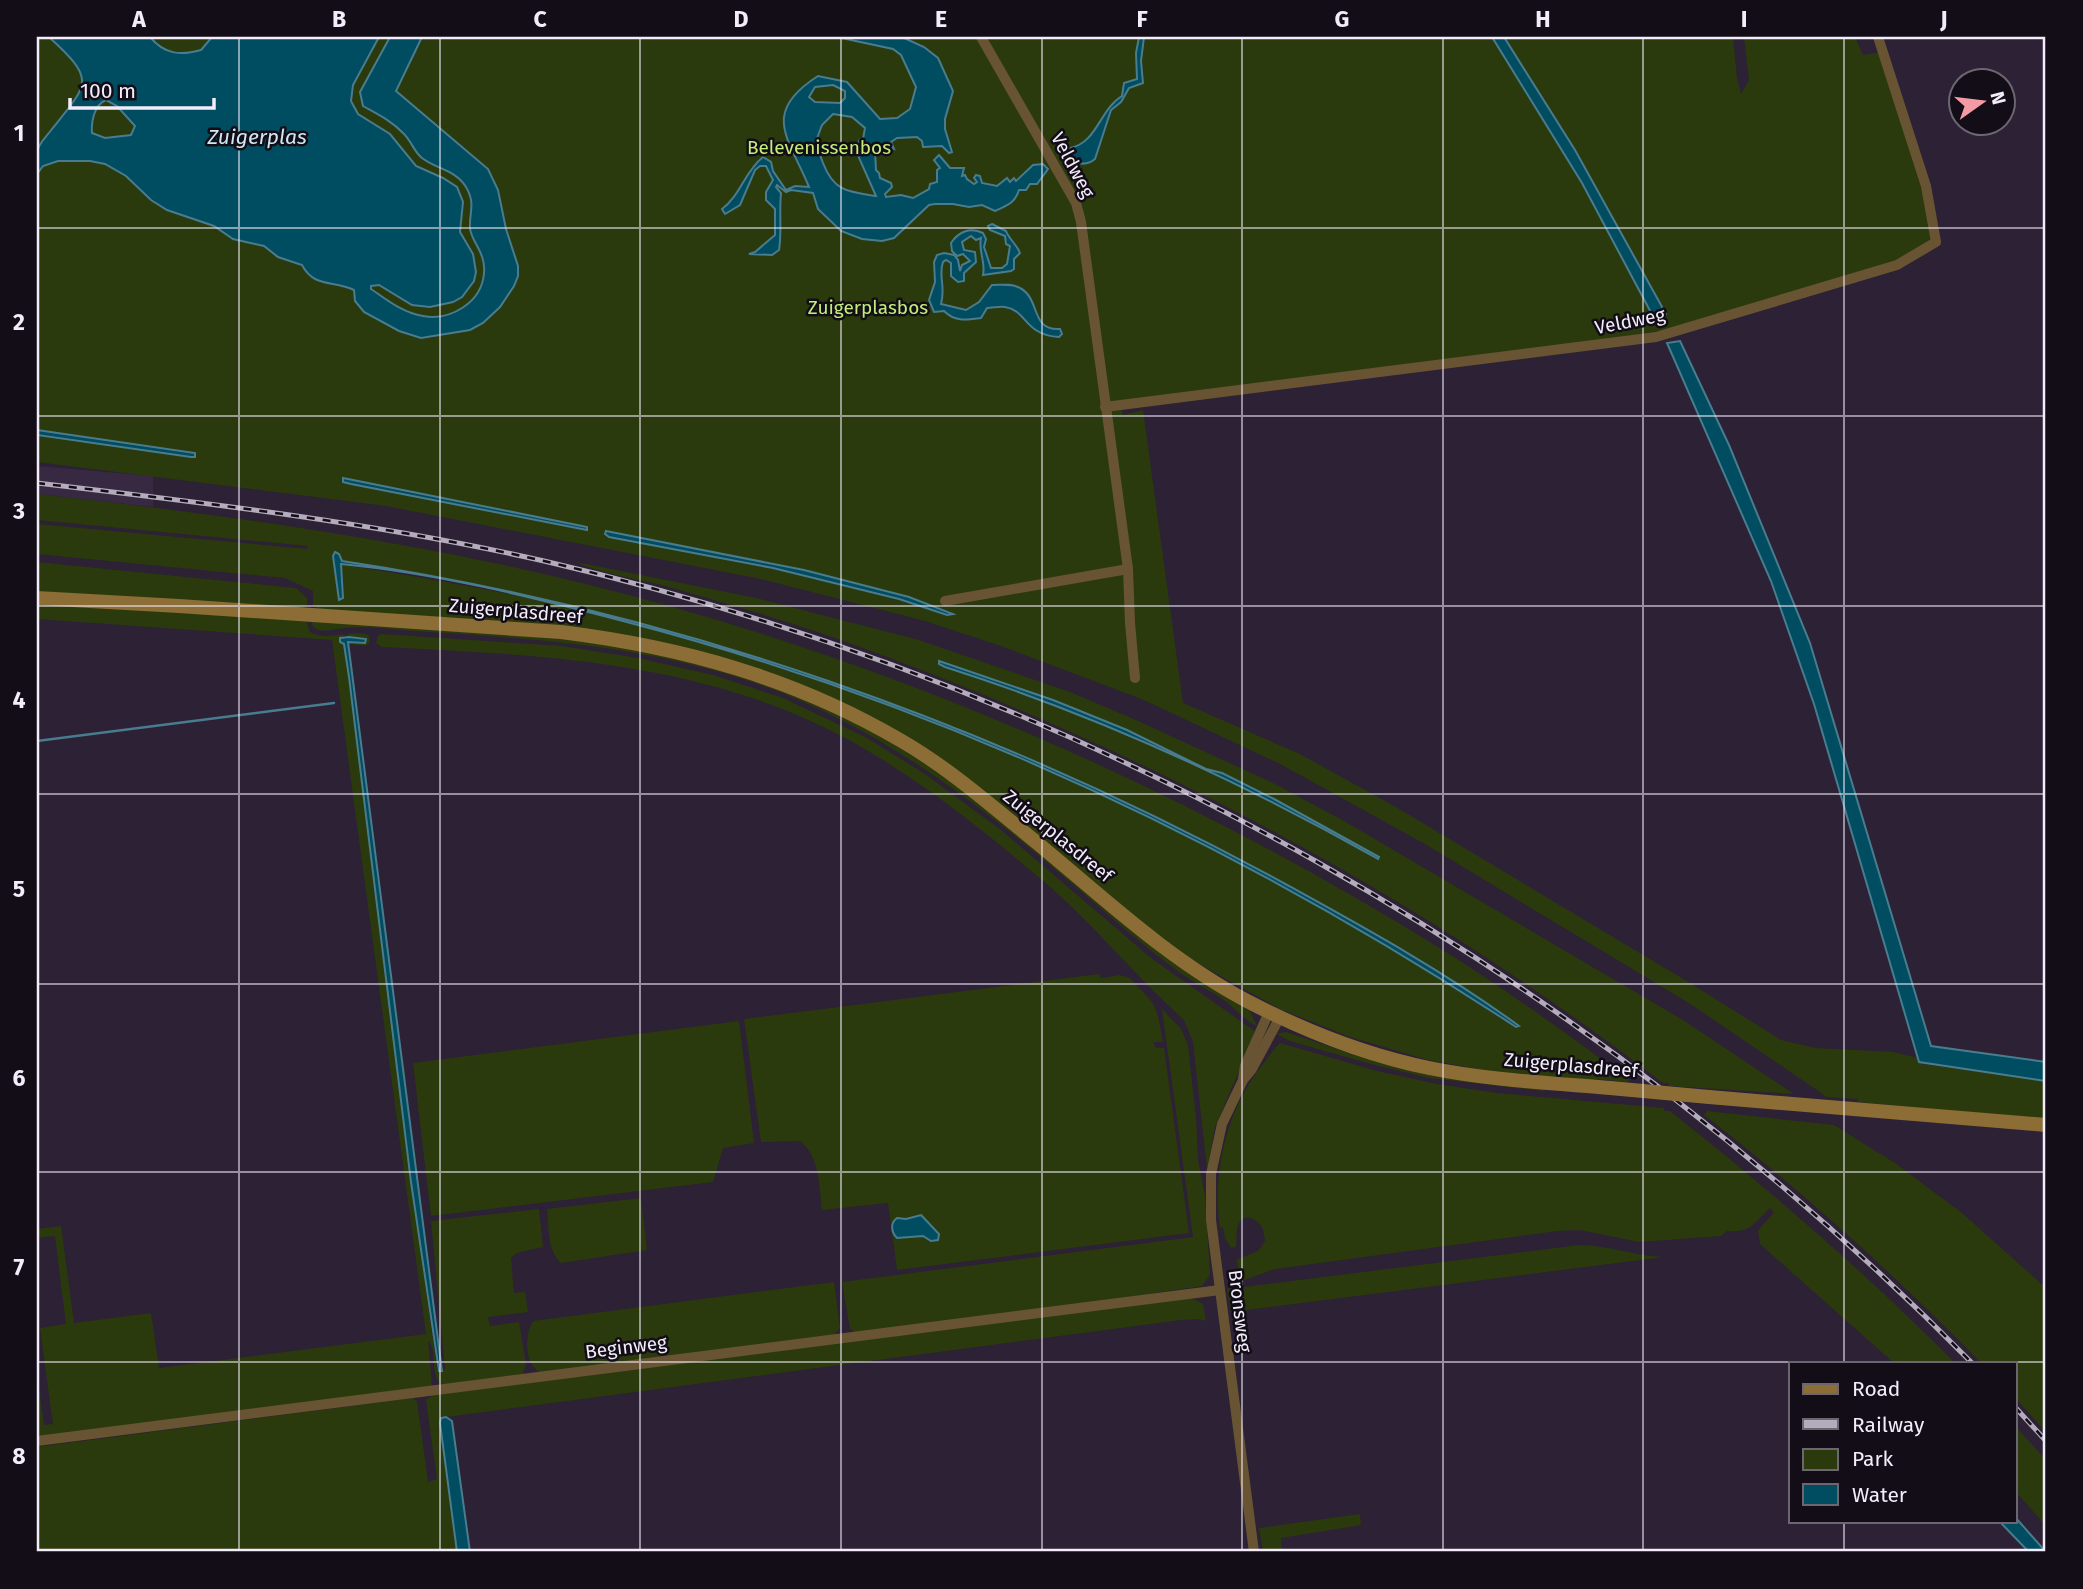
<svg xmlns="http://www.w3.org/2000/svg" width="2083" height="1589" font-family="'Fira Sans',sans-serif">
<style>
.built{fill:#382943}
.green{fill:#2b3a0c;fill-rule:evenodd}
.water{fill:#004c60;stroke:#497c8e;stroke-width:2;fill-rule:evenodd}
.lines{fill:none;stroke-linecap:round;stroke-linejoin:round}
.stream{stroke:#497c8e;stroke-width:2.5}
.minor{stroke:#685433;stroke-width:10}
.secondary{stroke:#8c6d36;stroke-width:14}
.rail-casing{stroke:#b4acbc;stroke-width:5}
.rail{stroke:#120d16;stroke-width:2.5;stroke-dasharray:8;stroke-linecap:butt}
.secondary-bridge{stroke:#8c6d36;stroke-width:14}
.grid{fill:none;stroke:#f3ecfa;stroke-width:2;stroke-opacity:0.55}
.labels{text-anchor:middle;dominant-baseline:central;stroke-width:5;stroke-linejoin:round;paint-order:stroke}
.park-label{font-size:19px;fill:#c2ed79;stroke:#120d16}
.street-label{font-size:19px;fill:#f3ecfa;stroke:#120d16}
.water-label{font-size:21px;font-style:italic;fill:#cee7f1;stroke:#120d16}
.neatline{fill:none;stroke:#f3ecfa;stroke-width:2.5}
.grid-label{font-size:23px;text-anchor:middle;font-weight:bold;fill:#f3ecfa}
</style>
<rect width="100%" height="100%" fill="#2c2135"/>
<path class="built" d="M37,466L153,476V507L37,494Z"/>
<g class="green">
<path d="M37,37H1733L1737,78L1741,94L1749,80L1744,37H1855L1863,55L1882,52L1927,198L1934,237L1919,255L1661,331L1121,407L1123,415L1143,410L1183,703L1300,754L1396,807L1690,983L1781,1040L1816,1048L1893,1052L1918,1058L1922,1064L2046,1081V1120L1858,1102V1099L1827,1097L1692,1005L1425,844L1282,765L1144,700L1001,646L925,621L761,579L386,506L37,462V435L194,457V453L37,430ZM345,478L582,526L585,530L351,484ZM606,531L773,563L888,591L952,612L947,615C842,581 735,559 626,540Z"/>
<path d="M37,494C220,514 403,539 582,583C885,658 1173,783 1438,947C1504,988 1567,1034 1630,1080L1627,1082L1595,1079L1594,1082L1506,1074L1428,1060L1350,1037L1280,1009L1179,953L951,769L739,663L676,645L319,610L313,605V591L285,578L37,554V524L307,549L308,546L37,520ZM339,553L342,561C658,608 960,712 1242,861C1337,911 1429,964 1517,1025V1028C1480,1007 1446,981 1409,960C1345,921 1280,885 1214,850C1018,746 805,665 589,612C508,592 427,578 345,565H340V569Z"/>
<path d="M37,562L296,588L307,598V605L302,609L37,591Z"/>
<path d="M576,562L756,598L919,640L1070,692L1136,720L1273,783L1344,821L1683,1020L1794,1094L1669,1086V1083H1663C1428,902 1167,762 890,658C818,630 743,608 669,587C640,579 601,574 576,562Z"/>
<path d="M37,603L306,620L310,632C325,642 350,629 369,635L370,642L366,646L349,644L347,633L340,638V641L344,644L349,677L411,1182L437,1370L445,1369L431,1221L539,1209L543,1247L517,1253L511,1258L514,1293L525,1292L528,1312L488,1317L490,1326L519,1322L526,1364L523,1374L442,1385C428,1373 439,1353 428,1341L432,1386L37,1438V1372L44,1425L53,1424L40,1328L66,1324L55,1236L37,1238V1229L61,1226L74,1323L151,1313L159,1368L426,1334L332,640L37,619Z"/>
<path d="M311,621L544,636L624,646L712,666L814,702L885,738L943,775L1198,980L1250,1011L1257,1026C1244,1020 1236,1009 1224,1000C1209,990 1193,982 1179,972C1143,946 1110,916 1076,887C977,802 875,723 749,681C640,645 527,638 413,631C391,629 366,626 344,628C333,629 323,634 313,627Z"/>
<path d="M381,634L562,646L638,658L713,675L783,698L867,738L925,774L1001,830L1151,958L1256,1032L1215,1127L1207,1169L1193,1042L1184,1020C1137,978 1097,928 1049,886C987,833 921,780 849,740C704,661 543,655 382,647L376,643L378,636Z"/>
<path d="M1099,974L1101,978L1120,975L1130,978L1153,1003L1158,1016L1163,1042H1153L1156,1048H1164L1189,1233L897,1270L888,1203L822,1210C819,1185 820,1157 800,1141L761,1142L744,1019Z"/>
<path d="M1162,1009L1181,1029L1188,1045L1196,1118L1198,1160L1205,1196L1210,1275L1202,1286L1047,1309L856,1333L850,1329L842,1282L1193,1237Z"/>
<path d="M739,1021L754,1143L723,1148L713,1182L431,1216L413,1063Z"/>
<path d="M1286,1032L1358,1056L1405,1069L1544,1088V1091L1429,1078L1371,1064L1290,1041L1276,1034Z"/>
<path d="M1280,1043L1377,1071L1437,1084L1497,1093L1664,1108V1111H1670C1770,1190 1866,1273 1955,1363H1894L1760,1244L1758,1231L1774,1212L1770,1208C1754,1223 1751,1233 1727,1231L1721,1236L1639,1242L1580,1230L1557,1231L1275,1269L1242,1281L1236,1260L1258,1251L1265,1241C1264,1227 1260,1220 1246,1217L1240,1221L1237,1228L1236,1247L1231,1248L1225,1238L1223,1227L1220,1228C1212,1171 1227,1109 1263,1064C1269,1057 1273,1049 1280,1043Z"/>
<path d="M1706,1111L1834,1125L1895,1163L1962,1213L2046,1288V1432L2015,1398V1363H1981C1894,1274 1801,1190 1703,1114H1706Z"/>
<path d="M641,1198L647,1250L561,1263C547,1250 549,1227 547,1209Z"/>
<path d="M1579,1245C1608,1245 1635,1256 1664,1257L1231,1312L1227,1289Z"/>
<path d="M834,1282L840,1328L833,1336L542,1373C524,1367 524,1335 533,1321Z"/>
<path d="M1187,1298L1196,1300L1203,1304L1206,1321L1198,1319L1181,1320L446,1417L440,1423L457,1552H37V1447L413,1398L417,1401L428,1482L437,1479L426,1400L433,1395Z"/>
<path d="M2015,1426L2046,1460V1526L2015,1491Z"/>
<path d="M1360,1514L1361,1525L1281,1538L1282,1552H1263L1259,1528Z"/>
</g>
<g class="water">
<path d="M49,37H150C164,54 180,56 201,50L212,37H379L353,85L351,101L358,114L390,134L416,166L443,178L457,187L463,202L460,232L473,254L476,272L474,281L462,297L453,302L430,307L412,305L379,285L371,286V289C387,300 403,313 423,316C451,321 482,302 484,273C486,252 471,242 470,228C469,212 476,204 466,187C456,170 436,169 422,158C414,152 411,140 403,133C392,121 377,114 363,106L360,92L390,37H422L396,91L488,169L498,190L506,229L518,266V276L514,286L500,307L483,323L470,330L421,338L399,331L364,312L355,301L354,290C333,280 314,288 302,265L278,257L264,246L233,239L214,226L167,210L151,200L126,176L105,164L90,161H58L43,166L37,174C37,167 35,158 37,152C38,144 47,136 52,129C89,83 96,80 49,37ZM106,100L117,106L135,126L131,135L105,138L92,133C91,122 94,105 106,100Z"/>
<path d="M837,37H902L924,47L938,58L953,91L945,119V129L952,152L949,153L942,146L923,147L922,141L917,137L897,138L891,142L894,149L878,144L880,149L875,151L876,170L879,173L880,178L891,183L892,187L885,194L886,197L901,195L913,198L929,189L930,184L937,182V170L940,168L934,160L939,155L950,168H964L962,176L965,175L967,179L974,184L977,182L974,178L976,175L980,176L982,183L997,186L1007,178L1010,182L1014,178L1016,181L1033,165L1043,164L1048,169L1037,184H1030L1026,190H1019C1015,203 1008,205 995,211L982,205L969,207L953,204H935L929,205L894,238L882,241L862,239L841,231L818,209L813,193L791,190L786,192L777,185L776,187L781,193C779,212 782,232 779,250L772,255L749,254L755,252L775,235V209L766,200V192L773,180L766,166H760L755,170L740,205L725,214L722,209C740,196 745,171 763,157L771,162L773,171L786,190L795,186L809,187C789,138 760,113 818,76L847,82L880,119L897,118L910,109L916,87L901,55L893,49ZM833,85L845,91V98L840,103L815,102L809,97L815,87ZM833,114L852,117L865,128L863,139H860L856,151L876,196C849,192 834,192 823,163C820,155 817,149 816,141L822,125Z"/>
<path d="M1139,37H1144L1141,61L1143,83L1129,88L1121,102L1111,110L1095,159C1085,167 1076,164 1068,155L1070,148C1097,143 1100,109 1122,96L1124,83L1137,79L1136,53Z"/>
<path d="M1492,37H1504L1575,150L1666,314L1663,321L1655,320L1582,183Z"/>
<path d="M992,224L1006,231C1009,239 1017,245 1020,253L1014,259V269L1011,271L983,275C986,262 978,251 981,238L976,240L971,236L962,242L964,250L975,252L976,262L964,273V281L958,282L951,276V263L946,260L943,262C938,275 946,288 941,304L966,310L979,302L992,285C1001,285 1011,283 1020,288C1041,299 1030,331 1060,329L1062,334L1059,337C1024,335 1027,310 1005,307C1000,306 993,308 987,308L981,318C966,320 955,322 944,311L934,312L929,300L935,282L934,262L937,255L944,253L954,255L958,260L960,271L962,265L970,261L963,254L957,256L952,251L951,243C959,231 971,227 983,233L986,239L984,247L991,268H1002L1007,264L1010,246L1006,244L1005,236L990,230L988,226Z"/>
<path d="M1680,341L1729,445L1810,643L1931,1046L2046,1062V1081L1919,1062L1814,704L1771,581L1667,343Z"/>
<path d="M37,430L195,453V457H191L37,435Z"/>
<path d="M343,478L582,526L587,527V530L351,484L343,482Z"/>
<path d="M606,531L804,570L909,597L953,614L947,615L899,599L773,568L609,537L605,534Z"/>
<path d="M335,552L339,554L342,561C675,611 994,724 1289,886C1367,929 1447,973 1519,1026L1516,1027C1242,847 941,704 623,621C532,597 435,573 341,564L343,598L339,600L333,556Z"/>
<path d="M349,637L366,639L365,643L348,642L442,1371H439L411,1182L349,677L344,644L340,642V638Z"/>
<path d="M939,661L1053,700L1127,730L1206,769L1222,773L1274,799L1379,857L1378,859C1240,781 1096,715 945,667L939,664Z"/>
<path d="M921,1215L939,1234L938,1240L931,1241L923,1236L897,1238C891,1232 890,1223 897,1218L906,1219Z"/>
<path d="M446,1417L452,1421L470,1552H457L440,1423L441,1418Z"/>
<path d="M2015,1517L2046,1552H2029L1999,1521H2015Z"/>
</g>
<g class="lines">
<path class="stream" d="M37,741L334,703"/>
<g class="minor">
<path d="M981,37L1076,203L1081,222L1128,569L1130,623L1135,678"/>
<path d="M1105,407L1656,337L1897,265L1936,242L1926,186L1878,37"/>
<path d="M945,601L1128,569"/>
<path d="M1243,1079L1245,1066L1269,1012"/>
<path d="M37,1441L1220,1290"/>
<path d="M1254,1552L1211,1220V1174L1222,1124L1243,1080L1252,1069L1280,1017"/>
</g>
<g class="secondary">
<path d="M37,598L179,606L561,632C682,647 794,678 900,740C949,768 993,807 1036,842C1104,898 1169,960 1247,1001C1305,1031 1365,1055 1429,1068C1488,1080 1550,1083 1610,1088"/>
<path d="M1709,1097L2046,1125"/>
</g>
<g class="rail-casing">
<g id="rail">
<path d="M37,483C207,503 377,523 544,561C1085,686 1583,968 1972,1363"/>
<path d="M2015,1407L2046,1441"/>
</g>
</g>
<use href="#rail" class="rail"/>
<path class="secondary-bridge" d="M1610,1088L1709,1097"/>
</g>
<path class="grid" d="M239,37V1552M440,37V1552M640,37V1552M841,37V1552M1042,37V1552M1242,37V1552M1443,37V1552M1643,37V1552M1844,37V1363M37,228H2046M37,416H2046M37,606H2046M37,794H2046M37,984H2046M37,1172H2046M37,1362H2046M1844,1521V1552"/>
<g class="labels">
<g class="park-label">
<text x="819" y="147">Belevenissenbos</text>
<text x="868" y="307">Zuigerplasbos</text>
</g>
<g class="street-label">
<text transform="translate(1073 165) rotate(62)">Veldweg</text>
<text transform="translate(1630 321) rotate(-11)">Veldweg</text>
<text transform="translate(516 611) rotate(5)">Zuigerplasdreef</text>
<text transform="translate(1058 836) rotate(39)">Zuigerplasdreef</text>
<text transform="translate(1571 1065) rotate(5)">Zuigerplasdreef</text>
<text transform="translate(1240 1311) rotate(83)">Bronsweg</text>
<text transform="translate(626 1347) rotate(-7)">Beginweg</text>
</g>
<g class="water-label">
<text x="257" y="137">Zuigerplas</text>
</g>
</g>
<rect width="2083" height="1589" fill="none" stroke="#120d16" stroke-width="77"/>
<rect x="1789" y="1362" width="228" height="161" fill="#120d16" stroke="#6c6671" stroke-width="2"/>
<rect x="1803" y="1384" width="35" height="10" fill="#8c6d36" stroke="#6c6671" stroke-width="2"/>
<text x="1852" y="1396" font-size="21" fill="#f3ecfa">Road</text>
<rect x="1803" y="1419" width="35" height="10" fill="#b4acbc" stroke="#6c6671" stroke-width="2"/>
<text x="1852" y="1432" font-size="21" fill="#f3ecfa">Railway</text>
<rect x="1803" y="1449" width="35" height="21" fill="#2b3a0c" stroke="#6c6671" stroke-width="2"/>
<text x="1852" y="1466" font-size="21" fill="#f3ecfa">Park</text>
<rect x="1803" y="1484" width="35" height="21" fill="#004c60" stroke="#6c6671" stroke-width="2"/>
<text x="1852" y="1502" font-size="21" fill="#f3ecfa">Water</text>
<g transform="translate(1982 102) rotate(76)"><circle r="33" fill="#120d16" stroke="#6c6671" stroke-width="2"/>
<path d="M0-5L12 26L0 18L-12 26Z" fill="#f49aa4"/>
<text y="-10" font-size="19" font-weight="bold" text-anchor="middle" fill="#f3ecfa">N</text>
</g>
<path d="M70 98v10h144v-10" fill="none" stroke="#f3ecfa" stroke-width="3.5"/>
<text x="80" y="98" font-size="21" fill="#f3ecfa" stroke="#120d16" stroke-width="5" paint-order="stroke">100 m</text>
<rect x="38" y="38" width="2006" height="1512" class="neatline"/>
<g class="grid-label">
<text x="139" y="27">A</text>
<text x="339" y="27">B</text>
<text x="540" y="27">C</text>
<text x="741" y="27">D</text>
<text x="941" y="27">E</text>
<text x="1142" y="27">F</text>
<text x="1342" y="27">G</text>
<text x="1543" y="27">H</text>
<text x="1744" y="27">I</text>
<text x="1944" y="27">J</text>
<text x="19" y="141">1</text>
<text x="19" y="330">2</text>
<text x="19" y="519">3</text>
<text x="19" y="708">4</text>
<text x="19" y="897">5</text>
<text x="19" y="1086">6</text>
<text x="19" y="1275">7</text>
<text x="19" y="1464">8</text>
</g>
</svg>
